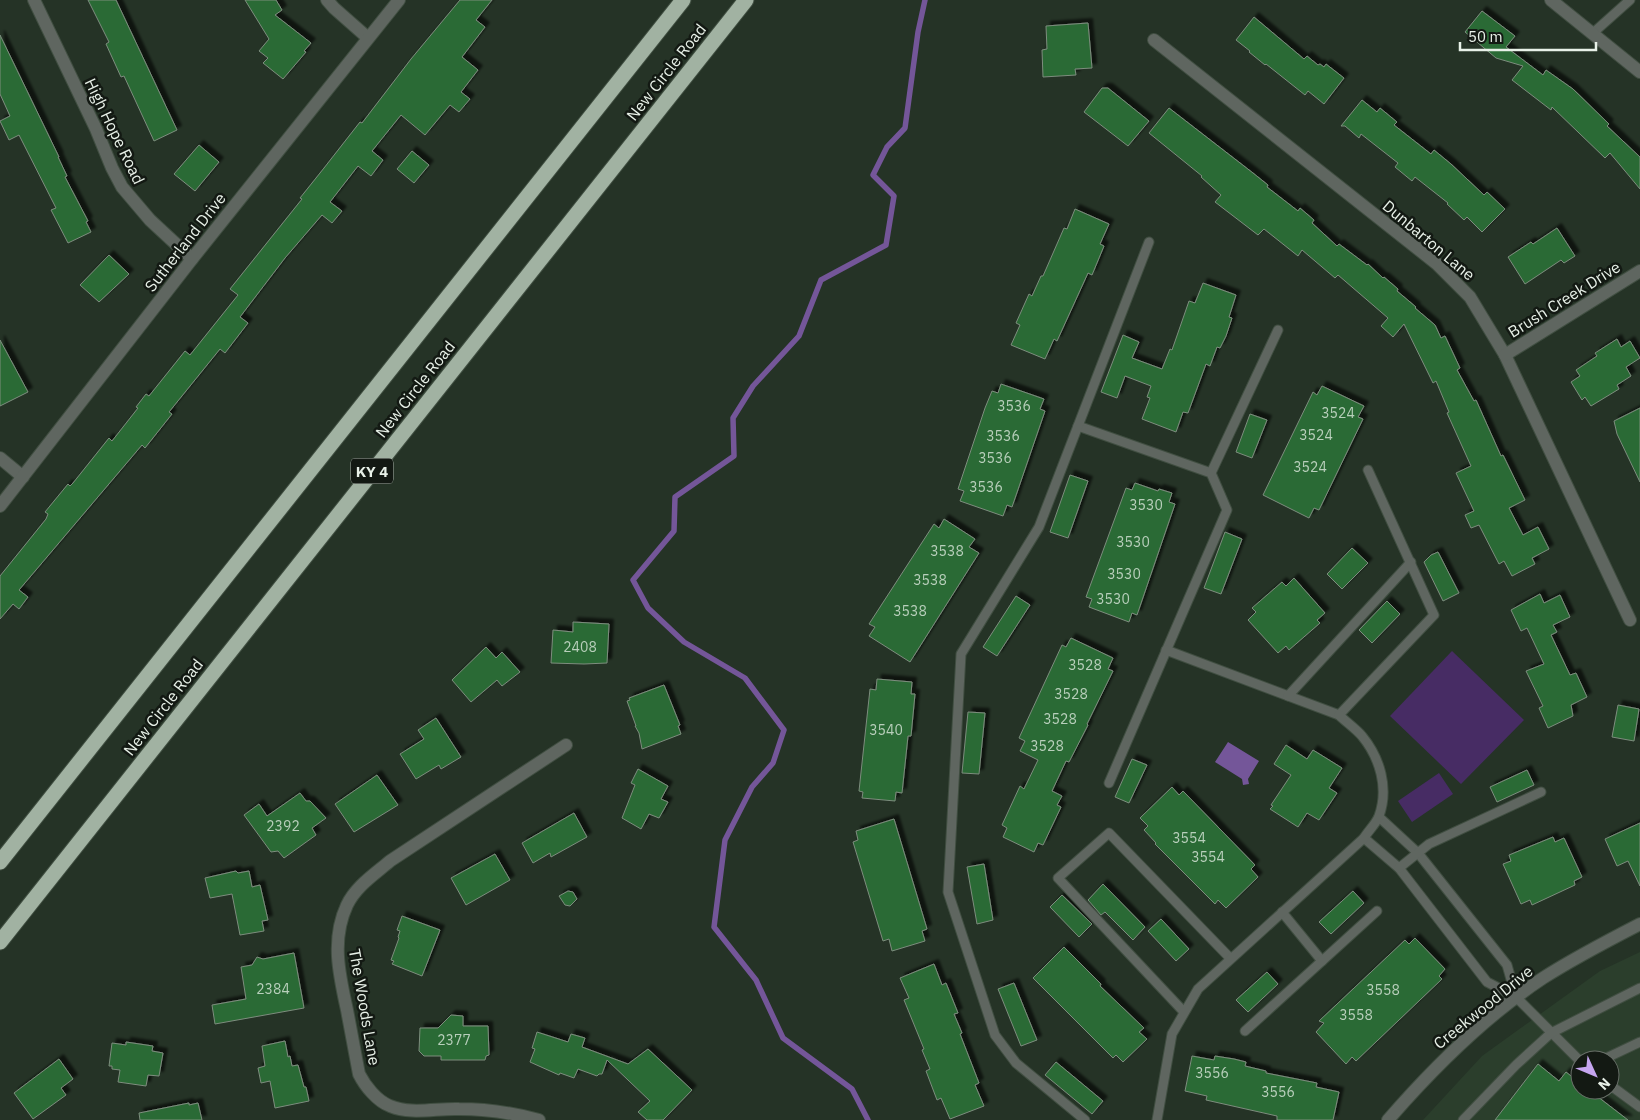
<svg xmlns="http://www.w3.org/2000/svg" width="1640" height="1120" font-family="'IBM Plex Sans',sans-serif">
<style>
.built{fill:#2b3e2c;fill-rule:evenodd}
.green{fill:#472c64}
.water{fill:#745699}
.lines{fill:none;stroke-linecap:round;stroke-linejoin:round}
.stream{stroke:#745699;stroke-width:5.5}
.building{fill:#2a6a34;stroke:#7d8d7e;filter:url(#shadow)}
.service-casing{stroke:#404e41;stroke-width:11}
.minor-casing{stroke:#404e41;stroke-width:14}
.tertiary-casing{stroke:#404e41;stroke-width:14}
.motorway-casing{stroke:#404e41;stroke-width:17}
.service{stroke:#5f6660;stroke-width:9}
.minor{stroke:#5f6660;stroke-width:12}
.tertiary{stroke:#5f6660;stroke-width:12}
.motorway{stroke:#a1b2a2;stroke-width:15}
.labels{text-anchor:middle;dominant-baseline:central;stroke-width:5;stroke-linejoin:round;paint-order:stroke}
.number-label{font-size:14px;fill:#b8cfbb}
.shield{fill:#131913;stroke:#a8b0a8;stroke-width:1}
.shield-label{font-size:15px;font-weight:bold;fill:#e8f1e8}
.street-label{font-size:16px;fill:#e8f1e8;stroke:#131913}
</style>
<defs>
<filter id="shadow"><feDropShadow dx="4.5" dy="-4.5" stdDeviation="1" flood-color="#0009"/></filter>
</defs>
<rect width="100%" height="100%" fill="#253326"/>
<path class="built" d="M1640,952V1120H1423L1482,1056L1600,971ZM1580,1060H1610V1090H1580Z"/>
<g class="green">
<path d="M1452,651L1524,720L1461,784L1390,716Z"/>
<path d="M1439,773L1453,794L1412,822L1398,801Z"/>
</g>
<path class="water" d="M1228,742L1259,761L1248,779L1249,784L1243,785L1242,779L1215,762Z"/>
<g class="lines">
<path class="stream" d="M868,1120L852,1089L783,1038L756,980L714,927L725,840L752,787L773,763L784,730L745,678L684,642L648,608L633,580L674,531L675,497L734,456L733,418L753,386L799,336L821,280L886,245L894,196L873,175L887,147L905,128L918,32L925,0"/>
</g>
<g class="building">
<path d="M88,0H116L177,130L154,141L124,76L121,77L106,44L109,42Z"/>
<path d="M245,0H276L282,10L275,15L311,43L304,51L306,52L283,79L263,63L268,58L259,51L269,39Z"/>
<path d="M460,0H492L476,20L485,27L462,57L478,70L461,92L470,99L459,112L450,105L425,135L401,115L372,151L383,160L371,176L358,166L330,202L342,211L332,223L322,215L285,258L240,317L248,323L225,353L220,349L169,412L172,414L145,448L142,445L19,590L28,597L19,609L13,604L0,619V576L46,519L48,514L45,512L68,484L70,486L73,483L109,438L112,441L138,408L136,407L146,394L149,396L185,351L190,355L238,295L230,289L302,199L300,198L324,168L360,122L362,123L411,59Z"/>
<path d="M1482,11L1515,36L1506,47L1543,75L1546,70L1573,89L1609,124L1607,126L1640,157V189L1610,153L1605,158L1552,107L1551,110L1512,80L1523,66L1496,58L1465,32Z"/>
<path d="M1254,17L1304,59L1307,56L1318,65L1320,64L1324,67L1326,64L1344,78L1324,104L1308,91L1305,95L1266,64L1265,65L1249,52L1250,51L1236,40Z"/>
<path d="M1088,23L1092,68L1075,69L1076,75L1043,77L1042,50L1047,49L1046,26Z"/>
<path d="M0,35L59,157H58L67,176L65,177L88,221L86,222L91,232L68,243L51,210L56,208L19,135L9,140L0,121L10,116L0,94Z"/>
<path d="M1102,88H1108L1149,121L1128,146L1084,112Z"/>
<path d="M1362,100L1377,112L1380,108L1397,122L1394,125L1431,154L1434,150L1451,164L1484,195L1487,192L1505,209L1482,232L1467,217L1464,220L1447,204L1448,203L1415,177L1412,181L1395,167L1398,163L1361,134L1359,138L1345,126H1341Z"/>
<path d="M1169,108L1253,173L1268,185L1267,187L1298,211L1300,208L1314,220L1312,223L1337,246L1339,244L1367,265L1368,264L1383,278L1384,277L1398,289L1397,291L1416,307L1415,308L1435,325L1441,338L1445,336L1460,368L1457,370L1474,401L1476,400L1501,456L1503,455L1525,500L1509,508L1523,535L1538,527L1549,549L1532,558L1535,564L1512,576L1504,561L1499,564L1479,525L1471,528L1465,515L1474,511L1456,473L1471,466L1447,413L1449,412L1436,381L1433,383L1404,324L1393,337L1381,326L1388,318L1338,275L1335,278L1302,250L1298,256L1264,229L1258,235L1215,202L1221,195L1201,177L1202,176L1149,133Z"/>
<path d="M199,145L219,162L195,191L174,174Z"/>
<path d="M412,151L429,165L414,183L397,169Z"/>
<path d="M1075,209L1109,224L1100,244L1104,246L1092,275L1088,273L1057,341L1054,339L1045,359L1011,345L1020,325L1016,323L1029,294L1032,296L1041,276H1043L1064,228L1067,229Z"/>
<path d="M1557,228L1575,256L1564,263L1561,260L1525,284L1508,257L1531,242L1533,244Z"/>
<path d="M109,255L129,274L99,302L80,285Z"/>
<path d="M1203,283L1236,295L1229,317L1232,318L1226,336L1220,348L1217,347L1210,366L1206,364L1188,413L1183,412L1176,432L1142,419L1150,398L1147,397L1151,386L1125,376L1117,398L1101,392L1123,335L1139,342L1132,358L1162,369L1170,349L1172,350L1189,301L1195,303Z"/>
<path d="M1617,339L1621,347L1630,341L1640,358L1626,367L1631,376L1617,385L1619,389L1591,406L1585,397L1582,400L1571,382L1580,376L1576,370L1597,356L1595,353Z"/>
<path d="M0,340L28,392L0,406Z"/>
<path d="M1001,384L1044,399L1040,409L1045,411L1012,507L1007,505L1003,516L960,501L964,491L958,489L985,408L992,391L998,393Z"/>
<path d="M1322,386L1364,406L1358,417L1363,419L1319,510L1314,508L1309,518L1263,495L1313,392L1317,395Z"/>
<path d="M1640,408V482L1617,434L1614,421Z"/>
<path d="M1250,414L1267,420L1252,458L1236,452Z"/>
<path d="M1070,475L1088,481L1068,538L1050,532Z"/>
<path d="M1135,483L1158,491L1159,489L1172,493L1169,502L1175,504L1137,615L1132,613L1129,622L1089,607L1092,599L1086,597L1126,488L1132,490Z"/>
<path d="M944,519L975,539L969,547L979,553L910,662L869,636L875,627L869,624L934,524L939,528Z"/>
<path d="M1225,532L1242,539L1221,594L1204,588Z"/>
<path d="M1352,548L1368,563L1342,589L1327,574Z"/>
<path d="M1438,552L1459,593L1443,601L1424,562L1431,555Z"/>
<path d="M1294,578L1325,613L1317,620L1320,623L1289,650L1286,646L1278,653L1248,620L1256,612L1252,608L1282,582L1286,586Z"/>
<path d="M1540,594L1544,603L1560,595L1570,617L1553,625L1557,632L1551,635L1570,675L1576,673L1587,697L1571,705L1573,716L1548,728L1539,708L1543,706L1526,671L1544,664L1527,628L1521,631L1511,610Z"/>
<path d="M1016,596L1030,605L997,656L983,647Z"/>
<path d="M1387,601L1400,614L1372,643L1359,630Z"/>
<path d="M573,622L609,624L607,663L584,664L551,663L553,630L573,632Z"/>
<path d="M1071,638L1113,658L1108,669L1113,671L1087,724L1088,725L1069,762L1066,761L1052,791L1062,796L1057,805L1061,807L1043,845L1038,843L1034,852L1003,837L1007,828L1002,825L1020,786L1024,789L1038,760L1020,751L1025,741L1019,738L1062,645L1066,647Z"/>
<path d="M486,647L496,658L502,652L520,672L502,686L497,680L471,702L452,680Z"/>
<path d="M877,679L912,682L911,694H915L911,736H908L902,793L896,792L895,801L862,798L863,792L859,791L870,689L876,690Z"/>
<path d="M664,685L680,725L678,726L681,734L642,749L639,733L635,726H636L627,701L630,700L629,698Z"/>
<path d="M1618,705L1639,709L1634,741L1612,737Z"/>
<path d="M968,712L985,713L979,774L962,773Z"/>
<path d="M436,718L461,757L441,769L439,765L416,779L400,754L424,739L418,730Z"/>
<path d="M1286,745L1307,759L1313,750L1342,768L1329,788L1337,793L1319,820L1307,813L1298,827L1270,809L1273,806L1271,805L1291,775L1274,764Z"/>
<path d="M1132,759L1147,765L1129,803L1115,797Z"/>
<path d="M638,769L668,786L661,799L668,802L659,818L649,814L641,829L622,818L635,785L631,783Z"/>
<path d="M1527,770L1534,785L1497,802L1490,787Z"/>
<path d="M377,775L398,805L354,832L335,804Z"/>
<path d="M1172,787L1179,795L1183,791L1255,865L1251,869L1258,877L1226,908L1218,900L1215,904L1155,844L1156,843L1144,830L1148,826L1140,818Z"/>
<path d="M300,793L306,801H310L326,818L312,828L316,835L284,858L278,851L271,852L244,815L259,804L267,816Z"/>
<path d="M574,813L587,837L551,857L550,853L533,863L522,843Z"/>
<path d="M894,819L927,929L922,931L925,941L892,951L889,939L883,941L853,842L858,840L856,831Z"/>
<path d="M1640,823V886L1628,861L1617,866L1605,839Z"/>
<path d="M1553,837L1555,842L1564,838L1582,877L1574,881L1575,885L1532,905L1530,900L1521,904L1503,864L1511,861L1509,855Z"/>
<path d="M495,854L510,880L466,905L451,878Z"/>
<path d="M984,864L993,920L977,924L967,867Z"/>
<path d="M236,871L238,873L249,871L252,887L260,885L268,920L262,921L264,931L240,935L232,894L210,898L205,878Z"/>
<path d="M1103,884L1145,927L1133,940L1105,912L1101,915L1088,900Z"/>
<path d="M568,891L573,892L577,899L570,906L565,905L559,896Z"/>
<path d="M1353,891L1364,903L1331,934L1319,922Z"/>
<path d="M1062,895L1092,924L1079,937L1050,907Z"/>
<path d="M402,916L440,930L422,976L392,964L394,961L391,960L399,938L398,937L400,931L397,930Z"/>
<path d="M1161,919L1189,949L1176,961L1148,931Z"/>
<path d="M1415,938L1445,969L1439,976L1442,979L1356,1061L1352,1057L1346,1064L1316,1032L1324,1023L1319,1021L1405,940L1409,944Z"/>
<path d="M1064,947L1101,984L1100,986L1144,1028L1139,1032L1147,1039L1123,1062L1116,1055L1113,1058L1033,978Z"/>
<path d="M294,953L304,1008L215,1024L212,1005L246,999L241,967L252,965L257,957L263,959Z"/>
<path d="M934,964L942,985L946,983L958,1013L954,1014L962,1033L960,1034L979,1083L975,1085L984,1106L950,1119L941,1098L937,1100L926,1071L930,1069L922,1050L924,1049L904,1000L909,998L900,978Z"/>
<path d="M1267,972L1278,984L1248,1012L1236,1000Z"/>
<path d="M1014,983L1037,1040L1021,1046L998,989Z"/>
<path d="M451,1015L463,1016V1026H488L489,1055L486,1056L485,1060H441V1056H424L419,1051L420,1028H438Z"/>
<path d="M537,1032L568,1042L571,1034L585,1038L582,1047L628,1064L648,1049L692,1090L663,1120H647L638,1112L650,1101L607,1060L602,1074H599L597,1076L578,1069L574,1078L560,1073L559,1075L530,1062L535,1049L532,1048Z"/>
<path d="M285,1041L288,1057L290,1056L292,1066L298,1065L304,1087H306L309,1101L275,1108L270,1081L261,1083L258,1068L265,1066L262,1046Z"/>
<path d="M126,1042L153,1046L152,1051L163,1053L159,1076L148,1075L146,1086L118,1082L120,1070L112,1069V1066H109L112,1043L126,1045Z"/>
<path d="M1192,1056L1214,1060L1215,1056L1234,1059L1246,1062L1245,1066L1266,1071V1073L1317,1083L1316,1087L1339,1092L1333,1120H1277V1116L1206,1100L1207,1096L1185,1091Z"/>
<path d="M59,1059L73,1079L61,1088L66,1095L33,1119L14,1093Z"/>
<path d="M1056,1062L1103,1101L1092,1114L1045,1075Z"/>
<path d="M1538,1064L1559,1081L1566,1072L1580,1083V1090H1589L1628,1120H1495Z"/>
<path d="M189,1103V1105L198,1103L202,1120H140L139,1113Z"/>
</g>
<g class="lines">
<g class="service-casing">
<g id="service">
<path d="M1593,33L1630,0"/>
<path d="M1078,426L1211,473L1227,510L1109,783"/>
<path d="M1211,473L1278,330"/>
<path d="M1166,650L1339,715L1434,615L1368,470"/>
<path d="M1288,696L1411,562"/>
<path d="M1379,817L1418,853L1507,965L1516,997"/>
<path d="M1364,838L1399,868L1487,982L1516,997L1580,1061"/>
<path d="M1399,868L1429,844L1541,792"/>
<path d="M1282,912L1322,961"/>
<path d="M1184,1012L1058,878L1109,833L1230,958"/>
<path d="M1245,1031L1377,911"/>
<path d="M1602,1060L1640,1042"/>
<path d="M1610,1085L1640,1107"/>
<path d="M1085,1120L1016,1063L995,1035L948,892L961,654L1039,527L1149,242"/>
<path d="M1157,1120L1172,1034L1198,989L1364,838C1368,831 1376,824 1379,816C1389,788 1380,758 1362,736C1355,728 1346,722 1339,715"/>
<path d="M1463,1120L1516,1065L1551,1033L1640,988"/>
</g>
</g>
<g class="minor-casing">
<g id="minor">
<path d="M34,0L96,129L112,168L122,187L150,220L192,259"/>
<path d="M327,0L334,8L368,38"/>
<path d="M1154,40L1437,264L1470,297L1505,355L1630,620"/>
<path d="M1505,355L1640,271"/>
<path d="M0,458L23,477"/>
<path d="M0,506L192,259L399,0"/>
<path d="M539,1120C513,1113 486,1109 459,1109C437,1108 411,1115 390,1106C377,1101 365,1086 359,1074C355,1052 351,1031 347,1010C339,974 331,939 347,905C356,886 375,874 390,861L566,745"/>
<path d="M1388,1120C1434,1067 1484,1017 1543,978C1574,958 1607,941 1640,924"/>
</g>
</g>
<g class="tertiary-casing">
<path id="tertiary" d="M1551,0L1640,72"/>
</g>
<g class="motorway-casing">
<g id="motorway">
<path d="M0,862L683,0"/>
<path d="M0,942L746,0"/>
</g>
</g>
<use href="#service" class="service"/>
<use href="#minor" class="minor"/>
<use href="#tertiary" class="tertiary"/>
<use href="#motorway" class="motorway"/>
</g>
<g class="labels">
<g class="number-label">
<text x="1014" y="406">3536</text>
<text x="1338" y="413">3524</text>
<text x="1316" y="435">3524</text>
<text x="1003" y="436">3536</text>
<text x="995" y="458">3536</text>
<text x="1310" y="467">3524</text>
<text x="986" y="487">3536</text>
<text x="1146" y="505">3530</text>
<text x="1133" y="542">3530</text>
<text x="947" y="551">3538</text>
<text x="1124" y="574">3530</text>
<text x="930" y="580">3538</text>
<text x="1113" y="599">3530</text>
<text x="910" y="611">3538</text>
<text x="580" y="647">2408</text>
<text x="1085" y="665">3528</text>
<text x="1071" y="694">3528</text>
<text x="1060" y="719">3528</text>
<text x="886" y="730">3540</text>
<text x="1047" y="746">3528</text>
<text x="283" y="826">2392</text>
<text x="1189" y="838">3554</text>
<text x="1208" y="857">3554</text>
<text x="273" y="989">2384</text>
<text x="1383" y="990">3558</text>
<text x="1356" y="1015">3558</text>
<text x="454" y="1040">2377</text>
<text x="1212" y="1073">3556</text>
<text x="1278" y="1092">3556</text>
</g>
<rect class="shield" x="351" y="458.5" width="42" height="25" rx="4"/>
<g class="shield-label">
<text x="372" y="471">KY 4</text>
</g>
<g class="street-label">
<text transform="translate(666 72) rotate(-52)">New Circle Road</text>
<text transform="translate(115 131) rotate(64)">High Hope Road</text>
<text transform="translate(1429 240) rotate(40)">Dunbarton Lane</text>
<text transform="translate(185 242) rotate(-52)">Sutherland Drive</text>
<text transform="translate(1564 299) rotate(-32)">Brush Creek Drive</text>
<text transform="translate(415 389) rotate(-52)">New Circle Road</text>
<text transform="translate(163 707) rotate(-52)">New Circle Road</text>
<text transform="translate(365 1007) rotate(80)">The Woods Lane</text>
<text transform="translate(1483 1007) rotate(-39)">Creekwood Drive</text>
</g>
</g>
<g transform="translate(1595 1075) rotate(134)"><circle r="24" fill="#131913" stroke="#686f68"/>
<path d="M0-4L9 19L0 12L-9 19Z" fill="#c6a6f0"/>
<text y="-8" font-size="14" font-weight="bold" text-anchor="middle" fill="#e8f1e8">N</text>
</g>
<path d="M1460 42v8h136v-8" fill="none" stroke="#e8f1e8" stroke-width="2.5"/>
<text x="1468" y="42" font-size="15" fill="#e8f1e8" stroke="#131913" stroke-width="4" paint-order="stroke">50 m</text>
</svg>
